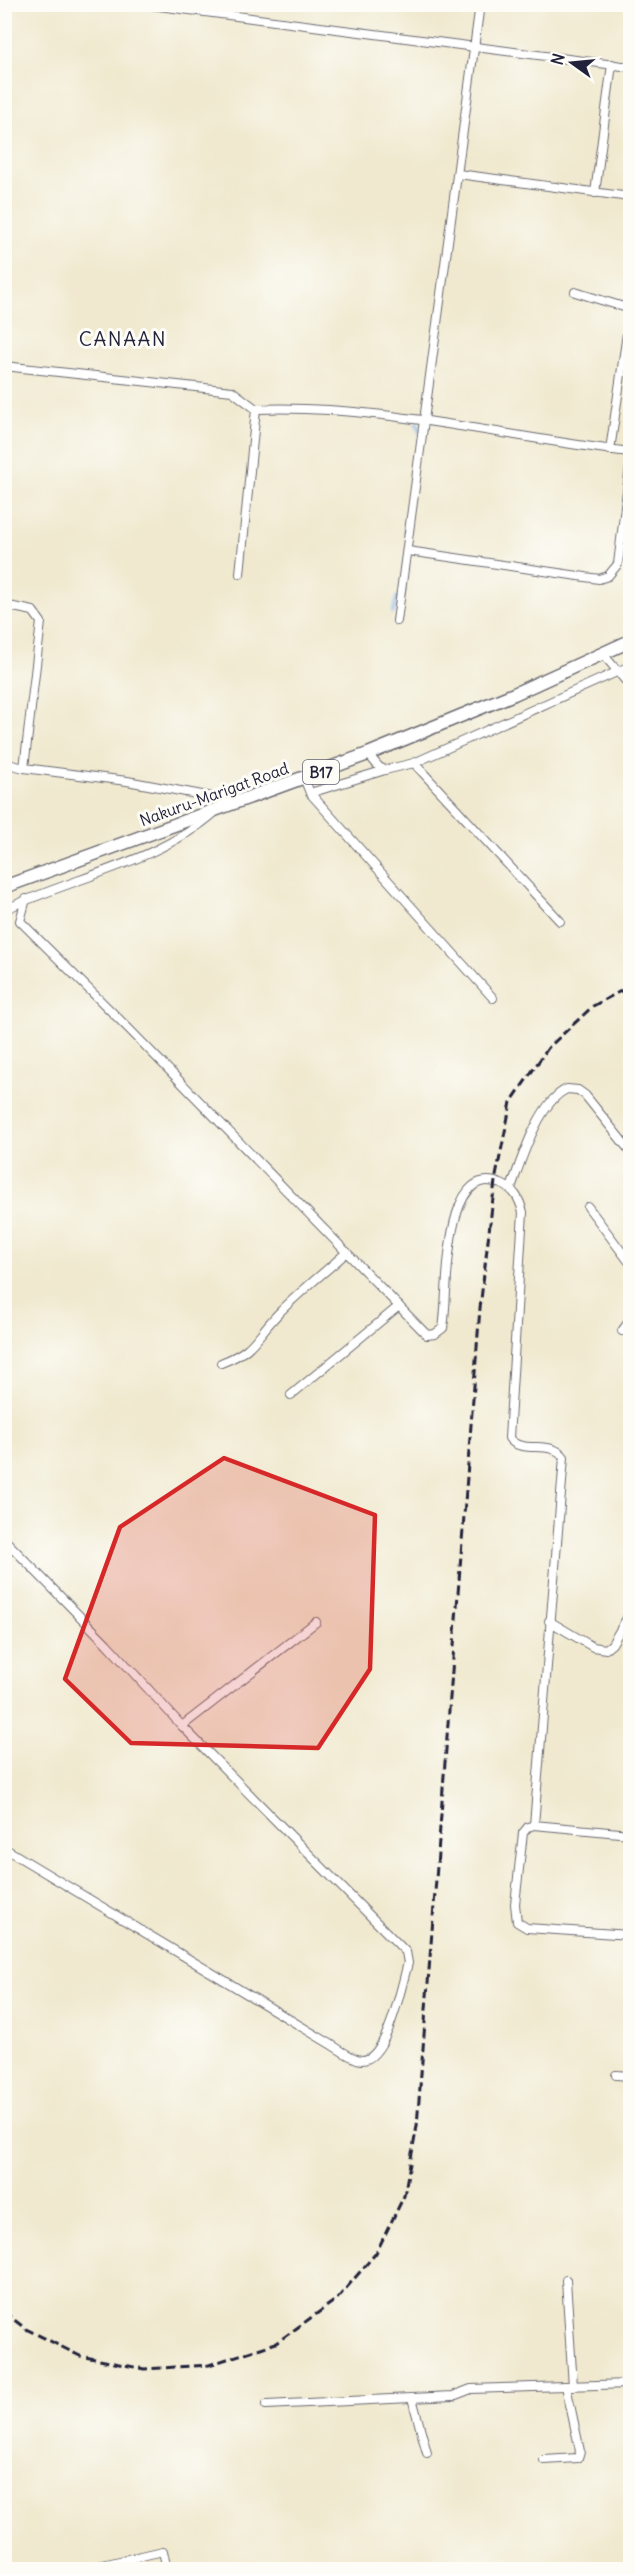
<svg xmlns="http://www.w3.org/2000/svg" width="635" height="2574" font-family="Delius,sans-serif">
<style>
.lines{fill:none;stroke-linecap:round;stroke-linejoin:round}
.stream{stroke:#84b7f1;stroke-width:3}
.street-casing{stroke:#6a686f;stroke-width:10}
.primary-casing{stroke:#6a686f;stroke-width:15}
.street{stroke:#fff;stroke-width:8}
.primary{stroke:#fff;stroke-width:12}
.rail{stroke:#22223b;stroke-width:3;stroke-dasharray:9 4.5;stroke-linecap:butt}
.marked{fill:#d62828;fill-opacity:0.2;stroke:#d62828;stroke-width:4.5;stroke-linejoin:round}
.labels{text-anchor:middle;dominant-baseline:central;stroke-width:6;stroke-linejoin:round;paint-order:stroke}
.shield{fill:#fdfcf7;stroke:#646373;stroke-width:1.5}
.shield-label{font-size:15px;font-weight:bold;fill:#22223b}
.street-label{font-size:16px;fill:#22223b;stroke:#fdfcf7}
.quarter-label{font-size:20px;letter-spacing:1.5px;fill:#22223b;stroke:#fdfcf7}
</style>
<rect width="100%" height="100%" fill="#fdfcf7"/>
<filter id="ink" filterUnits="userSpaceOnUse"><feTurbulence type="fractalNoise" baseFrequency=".0167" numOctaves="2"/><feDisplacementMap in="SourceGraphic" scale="12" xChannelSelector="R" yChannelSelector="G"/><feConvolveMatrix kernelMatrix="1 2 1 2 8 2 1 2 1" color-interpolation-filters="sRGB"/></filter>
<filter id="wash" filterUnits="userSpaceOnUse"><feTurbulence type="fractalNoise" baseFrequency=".008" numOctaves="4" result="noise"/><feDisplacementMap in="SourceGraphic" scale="24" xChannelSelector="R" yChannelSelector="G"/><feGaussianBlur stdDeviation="1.35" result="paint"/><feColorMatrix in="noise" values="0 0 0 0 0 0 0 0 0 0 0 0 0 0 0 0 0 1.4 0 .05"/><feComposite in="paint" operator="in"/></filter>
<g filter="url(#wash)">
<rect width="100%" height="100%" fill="#f0e9cf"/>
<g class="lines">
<g class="stream">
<path d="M416,424H418L419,432"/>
<path d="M405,531L408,509"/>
<path d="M393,613L397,597"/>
</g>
</g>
</g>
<g filter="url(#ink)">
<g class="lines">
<g class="street-casing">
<g id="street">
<path d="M143,4L630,67"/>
<path d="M458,174L630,197"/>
<path d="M595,193L612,64"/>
<path d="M575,292L627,308L630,313L610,450"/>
<path d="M4,366L232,391L256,409C382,404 506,438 630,452"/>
<path d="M408,551L599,579L608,576L618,564L630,466"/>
<path d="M240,574L256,409"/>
<path d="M4,605L33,611L41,622L24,768"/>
<path d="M397,621L480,4"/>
<path d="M603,654L630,686"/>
<path d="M368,754L379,767L385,770L414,763L630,666"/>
<path d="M4,763L24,768L127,781L234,801"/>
<path d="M414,763L560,921"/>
<path d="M304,778L310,793L493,998"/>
<path d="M310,793L385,770"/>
<path d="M26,899L20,921L129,1029L427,1335L435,1334L443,1328C449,1297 441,1159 501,1184C515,1190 519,1198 523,1212L509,1438C520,1455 552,1439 564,1457L534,1825L630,1834"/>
<path d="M4,910C71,878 158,862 214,813"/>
<path d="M511,1188C521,1161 539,1101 567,1089L578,1090L585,1095L630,1151"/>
<path d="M588,1207L630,1263"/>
<path d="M622,1331L630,1320"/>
<path d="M221,1363C255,1350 254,1339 277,1315C298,1293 324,1273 347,1252"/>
<path d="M291,1395L399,1306"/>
<path d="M4,1539L107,1644L182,1726L406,1952L408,1963C402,1983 387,2062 361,2060C352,2059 340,2050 332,2045L4,1848"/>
<path d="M549,1621L593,1647L606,1649L612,1644L630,1613"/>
<path d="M182,1726L316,1622"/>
<path d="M534,1825L528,1827L523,1833L515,1904L517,1922L527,1928L630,1935"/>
<path d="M616,2075L630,2076"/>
<path d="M566,2280L573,2386"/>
<path d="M412,2398L427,2453"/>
<path d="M266,2405L453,2396L471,2389L630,2384"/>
<path d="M544,2460L578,2458L580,2451L566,2386"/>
<path d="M81,2570L163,2551L167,2570"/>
<path d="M619,2570L630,2568"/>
</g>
</g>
<g class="primary-casing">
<path id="primary" d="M4,887L368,754L514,694L630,641"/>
</g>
<use href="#street" class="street"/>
<use href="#primary" class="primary"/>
<path class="rail" d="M4,2312L26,2329L80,2356L144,2369L209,2365L276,2343L337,2299L376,2253L404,2196L417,2126L480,1308L495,1181L511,1102L548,1048L593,1006L630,986"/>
</g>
</g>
<path class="marked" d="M224,1458L375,1515L370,1669L318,1748L131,1743L65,1679L120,1527Z"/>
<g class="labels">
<rect class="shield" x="303" y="760" width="36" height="24" rx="4.5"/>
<g class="shield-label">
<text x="321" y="772">B17</text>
</g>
<g class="street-label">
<text transform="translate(214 794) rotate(-20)">Nakuru-Marigat Road</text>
</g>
<g class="quarter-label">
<text x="123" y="338">CANAAN</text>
</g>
</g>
<rect width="635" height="2574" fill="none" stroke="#fdfcf7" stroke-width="24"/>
<g transform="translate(572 63) rotate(285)" stroke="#fdfcf7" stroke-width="4.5" paint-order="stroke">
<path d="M0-4.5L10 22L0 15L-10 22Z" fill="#22223b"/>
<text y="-9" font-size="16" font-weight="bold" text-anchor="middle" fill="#22223b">N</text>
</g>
</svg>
